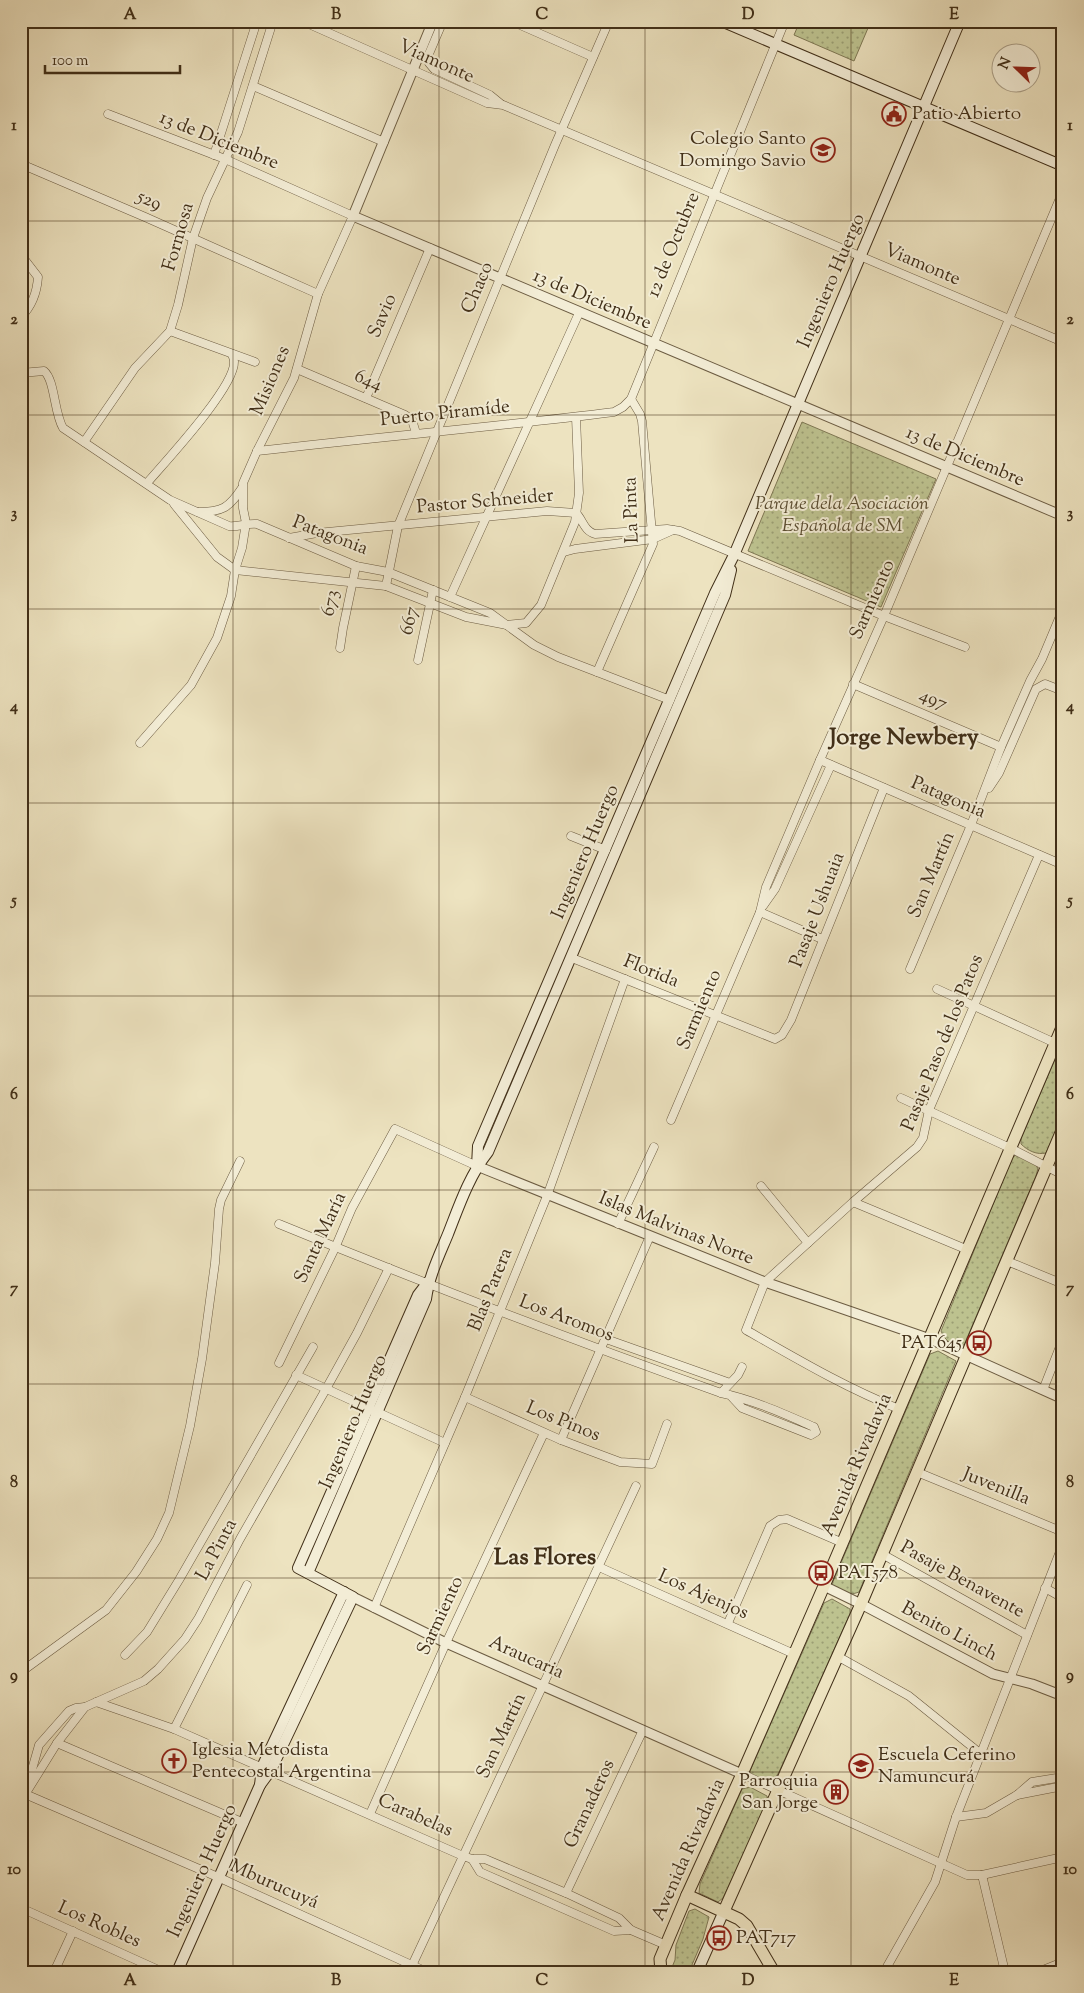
<svg xmlns="http://www.w3.org/2000/svg" width="1084" height="1993" font-family="'Sorts Mill Goudy',serif">
<style>
.park{fill:url(#park-dots);stroke:#7f7854}
.lines{fill:none;stroke-linecap:round;stroke-linejoin:round}
.minor-casing{stroke:#6c5c42;stroke-width:9}
.tertiary-casing{stroke:#6c5c42;stroke-width:11}
.secondary-casing{stroke:#412f18;stroke-width:12}
.primary-casing{stroke:#412f18;stroke-width:13}
.minor{stroke:#f3edd6;stroke-width:8}
.tertiary{stroke:#f3edd6;stroke-width:9}
.secondary{stroke:#f3edd6;stroke-width:10}
.primary{stroke:#ede3c0;stroke-width:11}
.grid{fill:none;stroke:#412f18;stroke-width:1;stroke-opacity:0.55}
.labels{text-anchor:middle;dominant-baseline:central;stroke-width:4;stroke-linejoin:round;paint-order:stroke}
.street-label{font-size:19px;fill:#412f18;stroke:#f3edd6}
.poi-label{font-size:19px;fill:#412f18;stroke:#f3edd6;text-anchor:start}
.park-label{font-size:19px;font-style:italic;fill:#5a4c30;stroke:#f3edd6}
.district-label{font-size:24px;font-weight:bold;fill:#412f18;stroke:#f3edd6}
.neatline{fill:none;stroke:#412f18;stroke-width:2}
.grid-label{font-size:16px;text-anchor:middle;font-weight:bold;fill:#412f18}
</style>
<defs>
<pattern id="park-dots" width="8" height="8" patternUnits="userSpaceOnUse" patternTransform="scale(1.25)"><rect width="8" height="8" fill="#bdc28f"/><path d="M2 2h.1M6 6h.1" fill="none" stroke="#9b9e74" stroke-width="1.8" stroke-linecap="round"/></pattern>
</defs>
<rect width="100%" height="100%" fill="#ede3c0"/>
<filter id="stains"><feTurbulence type="fractalNoise" baseFrequency=".004" numOctaves="4"/><feColorMatrix values="0 0 0 0 .2 0 0 0 0 .09 0 0 0 0 .02 0 0 0 .5 -.17"/></filter>
<radialGradient id="worn" r=".72"><stop offset=".6" stop-color="#630" stop-opacity="0"/><stop offset="1" stop-color="#630" stop-opacity=".3"/></radialGradient>
<g class="park">
<path d="M800,21H871L854,61L794,35Z"/>
<path d="M802,422L936,479L881,607L748,551Z"/>
<path d="M1063,1041V1114L1046,1153C1037,1155 1028,1151 1021,1144V1138Z"/>
<path d="M1016,1155L1035,1164L1038,1168L1036,1176L964,1345C953,1347 945,1341 941,1331L1012,1158Z"/>
<path d="M938,1351L956,1361L859,1592C848,1596 838,1595 832,1584L930,1354Z"/>
<path d="M832,1599L850,1609V1614L779,1772L772,1783L751,1778L750,1771L824,1603Z"/>
<path d="M750,1787L767,1796L768,1802L723,1898L718,1902L699,1893L700,1884L742,1789Z"/>
<path d="M695,1909L709,1917L703,1939L689,1972H670L675,1960L676,1945L689,1911Z"/>
</g>
<g class="lines">
<g class="minor-casing">
<g id="minor">
<path d="M302,21L487,103L503,105L1063,342"/>
<path d="M443,21L428,56L429,63L434,69L490,95L501,104"/>
<path d="M511,21L593,57"/>
<path d="M253,86L384,142"/>
<path d="M108,114L225,159L353,216L318,294L294,378L257,451L243,483V508L246,523L242,548L235,570L231,596L217,638L191,685L140,743"/>
<path d="M214,155L257,21"/>
<path d="M21,164L145,217L318,294"/>
<path d="M21,255L38,277C37,292 32,306 21,317"/>
<path d="M170,331L255,362"/>
<path d="M297,369L405,415L412,420L416,433"/>
<path d="M21,373L44,371C55,380 54,413 63,428L170,500L229,526C239,527 247,523 257,524L356,566L388,572L490,613L534,645L558,657L670,700"/>
<path d="M366,398L430,248"/>
<path d="M84,442L135,368L170,331L178,305L193,238L207,198L238,132L273,21"/>
<path d="M257,451C376,437 495,427 614,412L623,407L631,399L785,21"/>
<path d="M147,483C165,462 235,387 234,362C234,359 233,357 232,354"/>
<path d="M174,504L217,557L235,570L386,586L466,617L507,625L526,623L541,605L575,522L579,493L576,417"/>
<path d="M198,512C222,512 229,508 242,488"/>
<path d="M289,538L317,533L547,511L576,513C583,520 584,531 595,534L667,529L680,531L884,616L965,647"/>
<path d="M564,552L575,549L653,539L673,530"/>
<path d="M386,586L398,526L555,145L609,21"/>
<path d="M450,597L579,313"/>
<path d="M340,648L343,628L356,566"/>
<path d="M418,660L433,590"/>
<path d="M597,672L653,544L642,421L640,414L631,399"/>
<path d="M853,684L1001,747"/>
<path d="M820,760L1063,865"/>
<path d="M989,788L999,773L1036,689L1045,684L1063,691"/>
<path d="M571,836L606,850"/>
<path d="M763,906L775,889L831,765"/>
<path d="M760,912L822,939"/>
<path d="M572,958L775,1039L782,1035L791,1020L884,788"/>
<path d="M910,969L971,825L1001,747L1030,681L1042,659L1063,609"/>
<path d="M937,989L1055,1043"/>
<path d="M901,1098L1010,1148L1063,1175"/>
<path d="M671,1120L760,912L766,887L820,760L884,616L1063,191"/>
<path d="M761,1186L808,1243"/>
<path d="M853,1202L968,1250"/>
<path d="M279,1224C425,1284 573,1340 721,1393C754,1400 784,1414 814,1427L816,1432L811,1435L742,1408L730,1395"/>
<path d="M618,1224L654,1147"/>
<path d="M1007,1261L1063,1284"/>
<path d="M606,1339L730,1383"/>
<path d="M279,1363L335,1248L352,1208L395,1129L477,1166"/>
<path d="M296,1375L445,1443"/>
<path d="M1043,1390L1063,1339"/>
<path d="M721,1393L738,1375L742,1367"/>
<path d="M465,1397L561,1440L620,1462L652,1464L667,1424"/>
<path d="M899,1409C846,1388 797,1359 746,1330L765,1282L853,1202L917,1147L923,1138L929,1110L1039,855"/>
<path d="M561,1440L650,1236"/>
<path d="M917,1472L1063,1532"/>
<path d="M882,1554L1027,1635"/>
<path d="M599,1567L794,1654"/>
<path d="M1045,1588L1063,1598"/>
<path d="M374,1608L465,1397L547,1196L625,979"/>
<path d="M728,1623L770,1526L779,1520L787,1519L843,1543"/>
<path d="M125,1655L147,1632L179,1580L313,1347"/>
<path d="M837,1656L909,1696L981,1754"/>
<path d="M21,1672L106,1610L136,1572L157,1539L169,1513L190,1426L202,1359L215,1263L219,1209L221,1200L240,1161"/>
<path d="M96,1702L174,1729L463,1856L472,1859H485L566,1893L619,1918L631,1930L666,1945"/>
<path d="M85,1707L76,1708L69,1711L39,1745L25,1794L220,1878L427,1972"/>
<path d="M174,1729L247,1585"/>
<path d="M57,1743L244,1823"/>
<path d="M742,1774L967,1875H982L1063,1857"/>
<path d="M1017,1795L1063,1786"/>
<path d="M21,1801L57,1743L85,1707L144,1681L158,1669L185,1639L198,1619L240,1539L326,1389L357,1333L389,1268"/>
<path d="M370,1814L446,1643L544,1433"/>
<path d="M956,1817L986,1813L1017,1795L1032,1782L1063,1777"/>
<path d="M472,1859L480,1872L614,1931L631,1930"/>
<path d="M982,1875L1005,1972"/>
<path d="M566,1893L643,1730"/>
<path d="M21,1908L163,1972"/>
<path d="M54,1972L73,1931"/>
<path d="M409,1972L636,1486"/>
<path d="M884,1972L935,1882L956,1817L1063,1544"/>
<path d="M1038,1972L1063,1962"/>
</g>
</g>
<g class="tertiary-casing">
<g id="tertiary">
<path d="M433,21L353,216L1063,516"/>
<path d="M477,1166L765,1282L930,1339L1063,1399"/>
<path d="M824,1586L861,1604L993,1674L1032,1684L1063,1696"/>
<path d="M353,1597L446,1643L742,1774"/>
</g>
</g>
<g class="secondary-casing">
<g id="secondary">
<path d="M721,21L1063,166"/>
<path d="M477,1166L478,1146L715,593L734,555L960,21"/>
<path d="M308,1573L426,1299C429,1276 439,1256 448,1234C459,1206 469,1176 488,1152L725,595L731,570"/>
<path d="M260,1785L271,1770L353,1597L298,1568L418,1295L428,1282"/>
<path d="M177,1972L260,1785L262,1767L344,1592"/>
<path d="M697,1972L724,1911"/>
</g>
</g>
<g class="primary-casing">
<g id="primary">
<path d="M687,1895L739,1919L747,1926L774,1972"/>
<path d="M724,1911L861,1604L1063,1128"/>
<path d="M661,1972L660,1959L687,1895L742,1774L824,1586L1063,1025"/>
</g>
</g>
<use href="#minor" class="minor"/>
<use href="#tertiary" class="tertiary"/>
<use href="#secondary" class="secondary"/>
<use href="#primary" class="primary"/>
</g>
<path class="grid" d="M233,21V1972M439,21V1972M645,21V1972M851,21V1972M21,221H1063M21,415H1063M21,609H1063M21,803H1063M21,996H1063M21,1190H1063M21,1384H1063M21,1578H1063M21,1772H1063"/>
<defs>
<g id="civic-ring" transform="scale(1.25)"><circle r="9.5" fill="#f3edd6" stroke="#8f2418" stroke-width="1.5"/><path d="M-.6-6.5H3V-4.5H.6V-3L4-1V1h2V6H-6V1h2V-1L-.6-3ZM-1.2 2.5V6h2.4V2.5Z" fill="#8f2418"/></g>
<g id="school-ring" transform="scale(1.25)"><circle r="9.5" fill="#f3edd6" stroke="#8f2418" stroke-width="1.5"/><path d="M0-5L7-2L0 1L-7-2ZM-4 1L0 2.5L4 1V4Q0 6-4 4Z" fill="#8f2418"/></g>
<g id="bus-ring" transform="scale(1.25)"><circle r="9.5" fill="#f3edd6" stroke="#8f2418" stroke-width="1.5"/><path d="M-5-6H5V4H4V6H2V4H-2V6H-4V4H-5ZM-3.5-4V0h7V-4ZM-3.5 1.2v1.5H-2V1.2ZM2 1.2v1.5H3.5V1.2Z" fill="#8f2418"/></g>
<g id="church-ring" transform="scale(1.25)"><circle r="9.5" fill="#f3edd6" stroke="#8f2418" stroke-width="1.5"/><path d="M-1.2-6h2.4v3.5h3.3v2.4h-3.3V6h-2.4V-.1h-3.3v-2.4h3.3Z" fill="#8f2418"/></g>
<g id="building-ring" transform="scale(1.25)"><circle r="9.5" fill="#f3edd6" stroke="#8f2418" stroke-width="1.5"/><path d="M-4-6H4V6H1V3H-1V6H-4ZM-2.5-4.3h1.7v1.8h-1.7ZM.8-4.3h1.7v1.8H.8ZM-2.5-1h1.7V.8h-1.7ZM.8-1h1.7V.8H.8Z" fill="#8f2418"/></g>
</defs>
<g fill-rule="evenodd">
<use href="#civic-ring" x="894" y="114"/>
<use href="#school-ring" x="823" y="150"/>
<use href="#bus-ring" x="979" y="1343"/>
<use href="#bus-ring" x="821" y="1573"/>
<use href="#church-ring" x="174" y="1761"/>
<use href="#school-ring" x="861" y="1766"/>
<use href="#building-ring" x="836" y="1792"/>
<use href="#bus-ring" x="719" y="1938"/>
</g>
<g class="labels">
<g class="street-label">
<text transform="translate(436 62) rotate(24)">Viamonte</text>
<text transform="translate(219 141) rotate(22)">13 de Diciembre</text>
<text transform="translate(149 201) rotate(24)">529</text>
<text transform="translate(179 237) rotate(-74)">Formosa</text>
<text transform="translate(674 245) rotate(-68)">12 de Octubre</text>
<text transform="translate(922 265) rotate(23)">Viamonte</text>
<text transform="translate(832 281) rotate(-67)">Ingeniero Huergo</text>
<text transform="translate(478 288) rotate(-67)">Chaco</text>
<text transform="translate(592 300) rotate(23)">13 de Diciembre</text>
<text transform="translate(383 316) rotate(-67)">Savio</text>
<text transform="translate(271 381) rotate(-67)">Misiones</text>
<text transform="translate(368 381) rotate(23)">644</text>
<text transform="translate(445 414) rotate(-6)">Puerto Piramíde</text>
<text transform="translate(965 457) rotate(23)">13 de Diciembre</text>
<text transform="translate(485 502) rotate(-5)">Pastor Schneider</text>
<text transform="translate(632 510) rotate(-92)">La Pinta</text>
<text transform="translate(330 536) rotate(21)">Patagonia</text>
<text transform="translate(873 600) rotate(-66)">Sarmiento</text>
<text transform="translate(331 603) rotate(-78)">673</text>
<text transform="translate(410 621) rotate(-78)">667</text>
<text transform="translate(933 700) rotate(23)">497</text>
<text transform="translate(948 798) rotate(23)">Patagonia</text>
<text transform="translate(586 852) rotate(-67)">Ingeniero Huergo</text>
<text transform="translate(932 875) rotate(-67)">San Martín</text>
<text transform="translate(818 910) rotate(-69)">Pasaje Ushuaia</text>
<text transform="translate(651 972) rotate(22)">Florida</text>
<text transform="translate(700 1010) rotate(-67)">Sarmiento</text>
<text transform="translate(943 1043) rotate(-68)">Pasaje Paso de los Patos</text>
<text transform="translate(676 1229) rotate(22)">Islas Malvinas Norte</text>
<text transform="translate(321 1238) rotate(-65)">Santa María</text>
<text transform="translate(491 1290) rotate(-68)">Blas Parera</text>
<text transform="translate(566 1319) rotate(21)">Los Aromos</text>
<text transform="translate(354 1422) rotate(-67)">Ingeniero Huergo</text>
<text transform="translate(563 1422) rotate(22)">Los Pinos</text>
<text transform="translate(857 1465) rotate(-67)">Avenida Rivadavia</text>
<text transform="translate(996 1487) rotate(22)">Juvenilla</text>
<text transform="translate(217 1550) rotate(-62)">La Pinta</text>
<text transform="translate(962 1580) rotate(29)">Pasaje Benavente</text>
<text transform="translate(703 1595) rotate(24)">Los Ajenjos</text>
<text transform="translate(441 1616) rotate(-65)">Sarmiento</text>
<text transform="translate(949 1632) rotate(28)">Benito Linch</text>
<text transform="translate(526 1658) rotate(24)">Araucaria</text>
<text transform="translate(502 1736) rotate(-65)">San Martín</text>
<text transform="translate(590 1804) rotate(-65)">Granaderos</text>
<text transform="translate(415 1816) rotate(24)">Carabelas</text>
<text transform="translate(689 1850) rotate(-66)">Avenida Rivadavia</text>
<text transform="translate(203 1871) rotate(-66)">Ingeniero Huergo</text>
<text transform="translate(274 1885) rotate(24)">Mburucuyá</text>
<text transform="translate(99 1925) rotate(24)">Los Robles</text>
</g>
<g class="poi-label">
<text x="912" y="114">Patio Abierto</text>
<text x="806" y="139" text-anchor="end">Colegio Santo<tspan x="806" dy="22">Domingo Savio</tspan></text>
<text x="962" y="1343" text-anchor="end">PAT645</text>
<text x="838" y="1573">PAT578</text>
<text x="192" y="1750">Iglesia Metodista<tspan x="192" dy="22">Pentecostal Argentina</tspan></text>
<text x="878" y="1755">Escuela Ceferino<tspan x="878" dy="22">Namuncurá</tspan></text>
<text x="818" y="1781" text-anchor="end">Parroquia<tspan x="818" dy="22">San Jorge</tspan></text>
<text x="736" y="1938">PAT717</text>
</g>
<g class="park-label">
<text x="842" y="504">Parque dela Asociación<tspan x="842" dy="22">Española de SM</tspan></text>
</g>
<g class="district-label">
<text x="904" y="738">Jorge Newbery</text>
<text x="545" y="1558">Las Flores</text>
</g>
</g>
<rect width="1084" height="1993" fill="none" stroke="#ede3c0" stroke-width="55"/>
<g transform="translate(1016 68) rotate(293)"><circle r="24" fill="#f3edd6" stroke="#aca18a"/>
<path d="M0-4L9 19L0 12L-9 19Z" fill="#8f2418"/>
<text y="-8" font-size="14" font-weight="bold" text-anchor="middle" fill="#412f18">N</text>
</g>
<path d="M45 65v8h135v-8" fill="none" stroke="#412f18" stroke-width="2.5"/>
<text x="52" y="65" font-size="15" fill="#412f18" stroke="#f3edd6" stroke-width="4" paint-order="stroke">100 m</text>
<rect x="28" y="28" width="1028" height="1938" class="neatline"/>
<g class="grid-label">
<text x="130" y="19">A</text>
<text x="336" y="19">B</text>
<text x="542" y="19">C</text>
<text x="748" y="19">D</text>
<text x="954" y="19">E</text>
<text x="14" y="130">1</text>
<text x="1070" y="130">1</text>
<text x="14" y="324">2</text>
<text x="1070" y="324">2</text>
<text x="14" y="518">3</text>
<text x="1070" y="518">3</text>
<text x="14" y="711">4</text>
<text x="1070" y="711">4</text>
<text x="14" y="905">5</text>
<text x="1070" y="905">5</text>
<text x="14" y="1099">6</text>
<text x="1070" y="1099">6</text>
<text x="14" y="1293">7</text>
<text x="1070" y="1293">7</text>
<text x="14" y="1487">8</text>
<text x="1070" y="1487">8</text>
<text x="14" y="1680">9</text>
<text x="1070" y="1680">9</text>
<text x="14" y="1874">10</text>
<text x="1070" y="1874">10</text>
<text x="130" y="1985">A</text>
<text x="336" y="1985">B</text>
<text x="542" y="1985">C</text>
<text x="748" y="1985">D</text>
<text x="954" y="1985">E</text>
</g>
<rect width="100%" height="100%" filter="url(#stains)"/>
<rect width="100%" height="100%" fill="url(#worn)"/>
</svg>
